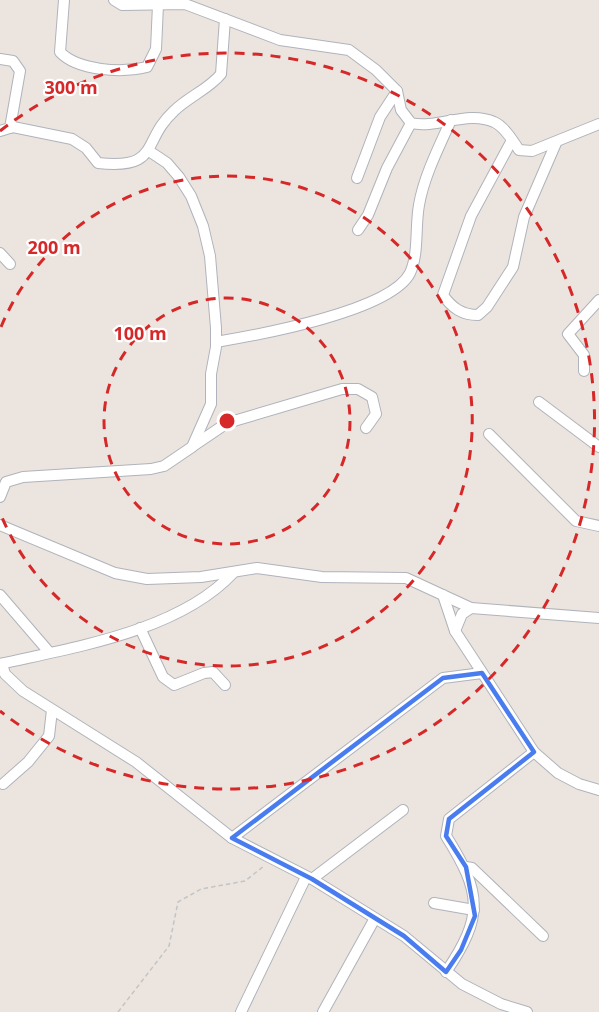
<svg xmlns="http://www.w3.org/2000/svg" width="599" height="1012" font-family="'Open Sans',sans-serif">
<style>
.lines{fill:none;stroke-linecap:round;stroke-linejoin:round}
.minor-casing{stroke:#afb3bb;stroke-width:12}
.path{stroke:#c4c4c4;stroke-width:1.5;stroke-dasharray:4.5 3;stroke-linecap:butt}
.minor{stroke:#fff;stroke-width:10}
.marked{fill:none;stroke:#497cef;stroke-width:4.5;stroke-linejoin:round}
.ring{fill:none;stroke:#d62828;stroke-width:3;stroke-dasharray:10 8}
.centre{fill:#d62828;stroke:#fff;stroke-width:3}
.ring-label{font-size:18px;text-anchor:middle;font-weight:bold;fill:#d62828;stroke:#fff;stroke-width:4.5;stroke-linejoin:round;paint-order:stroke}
</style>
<rect width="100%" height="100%" fill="#ece5df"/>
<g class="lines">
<g class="minor-casing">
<g id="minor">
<path d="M64,0L60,52C78,71 122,73 147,67L156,49L158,5"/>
<path d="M114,0L122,5L185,4L280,40L349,50L376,70L397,91L401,110L411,123C437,129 468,110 494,122C504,126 513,141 519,150L532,151L599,124"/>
<path d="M0,59L13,61L20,71L10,128"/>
<path d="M0,131L13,127L72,139L86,148L98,163C161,170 141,141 174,111C188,97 209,89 221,74L225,19"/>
<path d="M512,140L471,216L443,295C452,308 462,315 478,315L487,307L513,267L524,217L556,143"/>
<path d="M357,178L380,117L397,91"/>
<path d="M358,230L368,215L387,168L411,123"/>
<path d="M0,253L10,264"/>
<path d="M216,342C258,335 391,311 410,273C419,254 415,226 419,205C424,176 439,147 451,120"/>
<path d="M584,371V355L568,334L599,300"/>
<path d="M539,402L599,447"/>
<path d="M489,434L576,521L599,526"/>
<path d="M193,446L227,423L342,389H358L372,397L376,414L366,428"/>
<path d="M0,497L6,482L23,477L151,469L164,466L192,447L211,404V374L216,347V328L210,256L203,226L191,196L179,177L167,163L149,151"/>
<path d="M0,525L115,573L147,579L201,577L257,568L322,577L406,578L471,608L599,618"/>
<path d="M0,595L49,652"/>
<path d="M443,595L455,631L534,752L558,773L579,784L599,790"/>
<path d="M140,628L163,677L174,685L204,673L213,672L225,685"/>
<path d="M455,631L462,614L471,608"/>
<path d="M0,664C75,647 179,631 233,573"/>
<path d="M2,664L5,674L23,691L136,762L232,838L312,879L404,936L462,984L501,1004L527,1012"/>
<path d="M3,784L28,762L49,736L52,710"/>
<path d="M232,838L443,678L482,673"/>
<path d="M466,867L472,868L543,936"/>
<path d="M312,879L403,810"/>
<path d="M434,903L474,910"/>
<path d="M446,972C484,916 482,893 446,836L449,819L534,752"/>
<path d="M241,1012L306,877"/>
<path d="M323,1012L374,920"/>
</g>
</g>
<path class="path" d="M118,1012L169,946L178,902L201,889L245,881L264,866"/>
<use href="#minor" class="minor"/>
</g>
<path class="marked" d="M482,673L534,752L449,819L446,836L466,867L475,916L461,950L446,972L404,936L312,879L232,838L443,678Z"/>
<g class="ring">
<circle cx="227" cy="421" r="123"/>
<path d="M1 327A245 245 0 1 1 1 515"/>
<path d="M0 131A368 368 0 1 1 0 711"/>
</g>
<circle cx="227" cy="421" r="9" class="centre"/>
<g class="ring-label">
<text x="71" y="94">300 m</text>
<text x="54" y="254">200 m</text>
<text x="140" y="340">100 m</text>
</g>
</svg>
